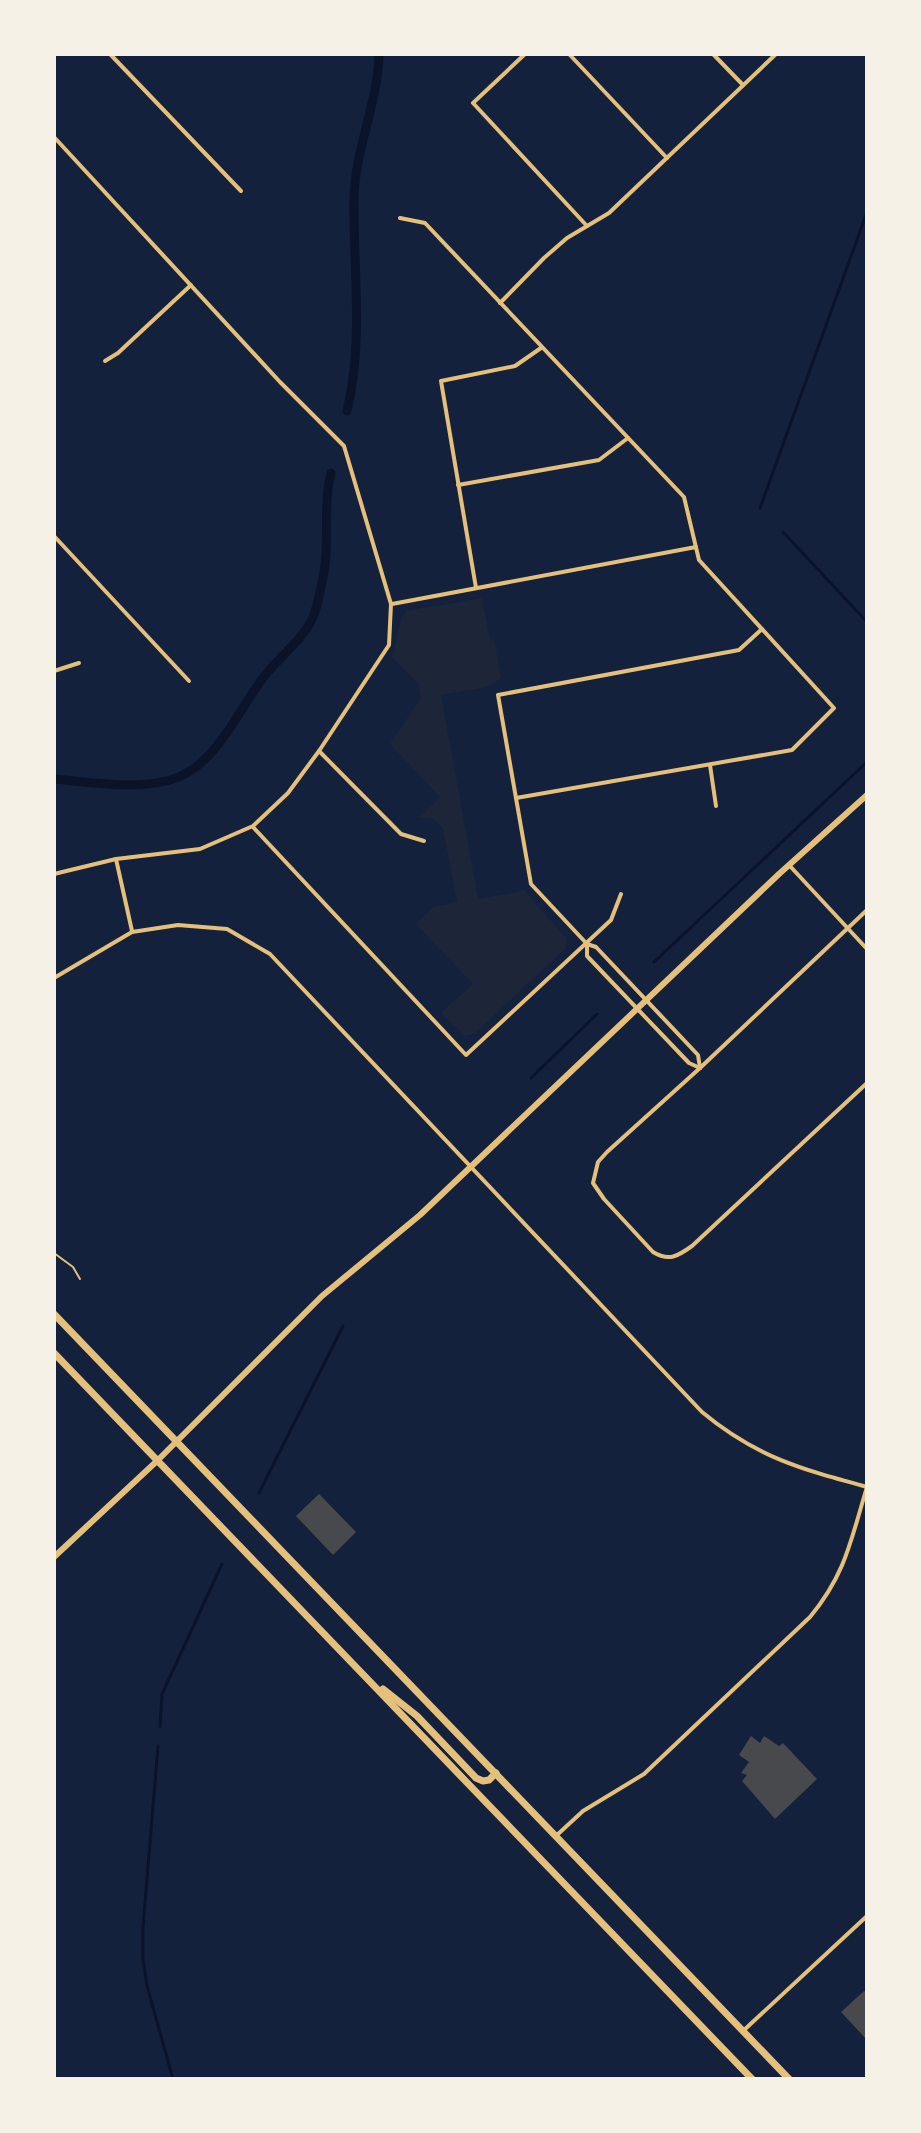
<svg xmlns="http://www.w3.org/2000/svg" width="921" height="2133" font-family="'PT Sans Narrow',sans-serif">
<style>
.green{fill:#1d2539}
.lines{fill:none;stroke-linecap:round;stroke-linejoin:round}
.stream{stroke:#0b132b;stroke-width:3}
.canal{stroke:#0b132b;stroke-width:9}
.building{fill:#48494c}
.path{stroke:#e5c07b;stroke-width:2}
.minor{stroke:#e5c07b;stroke-width:4}
.tertiary{stroke:#e5c07b;stroke-width:6}
.primary{stroke:#e5c07b;stroke-width:7}
</style>
<rect width="100%" height="100%" fill="#14213d"/>
<path class="green" d="M482,598L490,640L494,639L501,678L487,687L441,695L478,899L518,892L523,889L566,938V948L474,1034L465,1036L441,1013L473,984L416,924L433,907L457,902L443,828L432,818L420,817L440,797L390,744L421,698L418,683L392,657C398,641 397,623 406,611Z"/>
<g class="lines">
<g class="stream">
<path d="M760,508L867,212"/>
<path d="M783,532L867,622"/>
<path d="M654,962L867,762"/>
<path d="M531,1078L597,1014"/>
<path d="M259,1493L343,1326"/>
<path d="M160,1727L162,1694L222,1564"/>
<path d="M158,1746L143,1927V1959L147,1986L173,2079"/>
</g>
<g class="canal">
<path d="M347,411C364,340 353,270 354,198C355,149 378,103 379,54"/>
<path d="M54,779C90,782 134,790 170,780C217,767 238,709 266,674C279,658 296,645 307,628C316,615 319,597 322,582C331,546 322,508 331,473"/>
</g>
</g>
<g class="building">
<path d="M319,1494L356,1532L333,1555L296,1516Z"/>
<path d="M751,1736L760,1743L764,1736L779,1746L783,1743L817,1779L775,1819L742,1781L747,1775L741,1773L749,1762L739,1755Z"/>
<path d="M864,1991L867,1994V2040L841,2012Z"/>
</g>
<g class="lines">
<path class="path" d="M54,1253L73,1267L80,1279"/>
<g class="minor">
<path d="M110,54L241,191"/>
<path d="M525,54L473,103L587,226"/>
<path d="M569,54L667,158"/>
<path d="M713,54L743,85"/>
<path d="M54,137L280,382L344,446L391,604L389,645L319,751L288,793L253,826L200,849L116,859L54,874"/>
<path d="M400,218L425,223L684,497L699,560L834,708L792,750L516,798"/>
<path d="M500,303L544,258L567,238L609,213L776,54"/>
<path d="M105,361L118,353L191,285"/>
<path d="M458,485L599,460L628,438"/>
<path d="M54,536L189,681"/>
<path d="M476,588L441,381L515,366L541,348"/>
<path d="M392,604L696,547"/>
<path d="M54,671L79,663"/>
<path d="M319,751L401,834L424,841"/>
<path d="M710,765L716,806"/>
<path d="M253,827L466,1055L611,920L621,894"/>
<path d="M116,859L132,931"/>
<path d="M789,865L867,949"/>
<path d="M867,910L700,1068L607,1152L598,1162L593,1183L604,1199L653,1252C669,1262 678,1256 692,1246L867,1083"/>
<path d="M587,944V956L689,1063L700,1068"/>
<path d="M54,978L132,932L178,925L227,929L270,954L702,1412C756,1457 801,1469 867,1487"/>
<path d="M700,1068L698,1055L596,947L587,944L531,884L498,695L739,650L762,629"/>
<path d="M557,1835L583,1811L644,1774L810,1617C846,1574 851,1539 867,1487"/>
<path d="M743,2031L867,1916"/>
</g>
<path class="tertiary" d="M54,1557L158,1460L322,1296L420,1215L779,874L867,795"/>
<g class="primary">
<path d="M54,1314L789,2079"/>
<path d="M54,1353L752,2079"/>
<path d="M383,1689L417,1716L476,1778L483,1781L489,1780L496,1773"/>
</g>
</g>
<rect width="921" height="2133" fill="none" stroke="#f6f1e7" stroke-width="112"/>
</svg>
